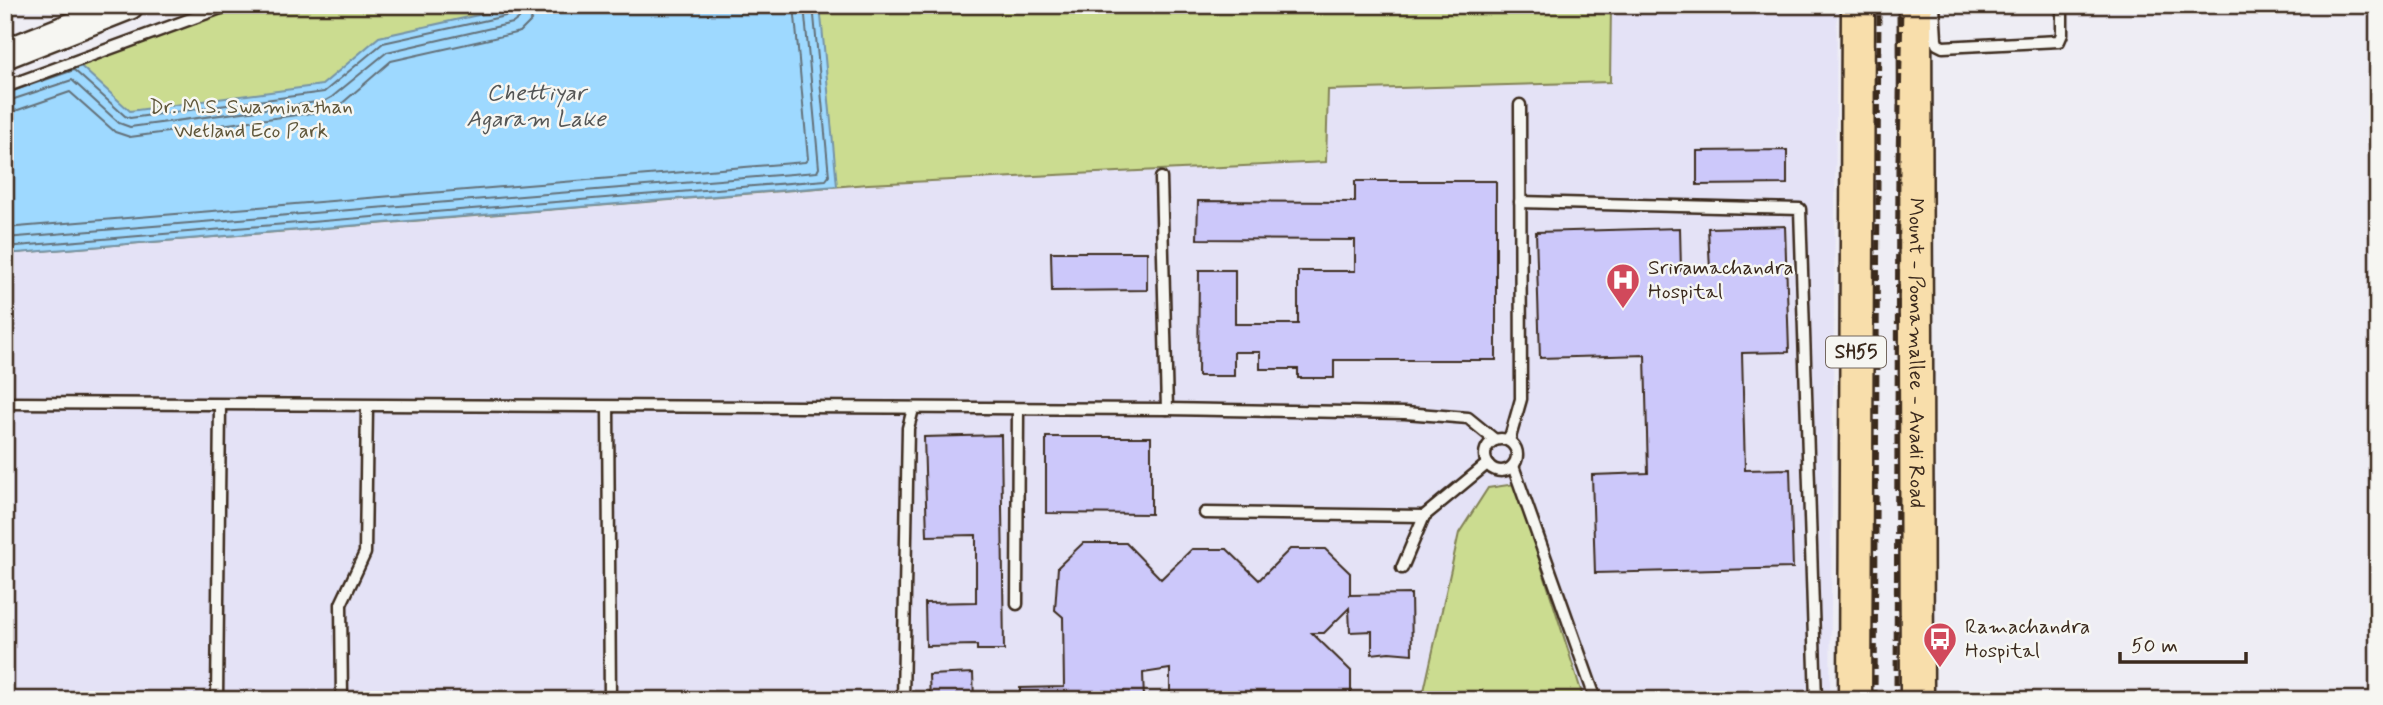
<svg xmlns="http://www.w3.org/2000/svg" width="2383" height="705" font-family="Mynerve,sans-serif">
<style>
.built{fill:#e4e2f6}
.green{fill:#cbdc90;stroke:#838357;stroke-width:2}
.water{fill:#9ed9ff;stroke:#7693a5;stroke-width:2}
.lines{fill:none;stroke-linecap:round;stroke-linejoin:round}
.shore{stroke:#637078;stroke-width:2}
.building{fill:#ccc8fa;stroke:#3b2a1e;stroke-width:2}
.lane-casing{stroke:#3b2a1e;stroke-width:15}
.secondary-casing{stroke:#3b2a1e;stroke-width:33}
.primary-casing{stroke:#3b2a1e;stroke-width:37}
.lane{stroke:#f6f6f2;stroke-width:10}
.secondary{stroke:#f6f6f2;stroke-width:28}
.primary{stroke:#f8deab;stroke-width:32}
.rail{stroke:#3b2a1e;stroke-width:5;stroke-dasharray:10 5;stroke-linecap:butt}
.labels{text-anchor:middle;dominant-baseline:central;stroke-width:5;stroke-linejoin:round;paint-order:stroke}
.shield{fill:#f6f6f2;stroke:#73675e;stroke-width:2}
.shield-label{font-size:19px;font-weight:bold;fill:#3b2a1e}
.park-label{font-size:21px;fill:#5f563a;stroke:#f6f6f2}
.poi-label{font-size:21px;fill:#3b2a1e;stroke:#f6f6f2;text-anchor:start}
.street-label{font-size:21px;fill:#3b2a1e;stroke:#f6f6f2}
.water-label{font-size:23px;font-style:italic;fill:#545656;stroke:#f6f6f2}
</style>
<rect width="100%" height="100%" fill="#eeedf4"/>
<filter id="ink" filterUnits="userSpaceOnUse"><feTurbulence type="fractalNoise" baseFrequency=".0143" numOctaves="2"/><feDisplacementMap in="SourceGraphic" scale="14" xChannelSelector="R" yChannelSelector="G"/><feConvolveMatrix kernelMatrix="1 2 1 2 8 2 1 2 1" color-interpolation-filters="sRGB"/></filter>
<g filter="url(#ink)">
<path class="built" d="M1611,5H1837L1830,700H5V254L868,184L1326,162L1327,90L1609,82Z"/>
<g class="green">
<path d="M229,5H1611L1610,82L1328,90L1326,162L868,184L5,254V87Z"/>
<path d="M1515,484L1584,700H1422L1459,533L1488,488Z"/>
</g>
<path class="water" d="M523,5H820L837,186L5,254V87L75,61L130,111L322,85L379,37Z"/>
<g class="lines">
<g class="shore">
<path d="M7,93L74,70L125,116L130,118L324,92L383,43L510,15L515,11L516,5"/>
<path d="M5,102L72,80L119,123L130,127L325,101L332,97L387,52L513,23L522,16L525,5"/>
<path d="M5,112L15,111L70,92L115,132L130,137L327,111L339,106L391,61L520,32L531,21L535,5"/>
<path d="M5,228L805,162L808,159L794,5"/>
<path d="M5,238L817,172L819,168L804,5"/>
<path d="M5,247L826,180L829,176L813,5"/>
</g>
</g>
<g class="building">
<path d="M1787,150V184L1697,185V151Z"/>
<path d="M1355,181H1496V360H1334V378H1298V369H1260V352H1234V376H1198L1199,270H1235V324H1298V271H1355V240L1197,239L1198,201L1355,202Z"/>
<path d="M1785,226L1789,352L1742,353L1745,470L1790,469L1793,568L1595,573L1592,475L1648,473L1645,355L1540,358L1536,232L1680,228L1681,271L1710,270L1708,228Z"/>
<path d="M1051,252H1147V290L1052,291Z"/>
<path d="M1001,435L1004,650H977V645L926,646L925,603L976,602V535L927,536L924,437Z"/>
<path d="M1046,437H1151V514L1046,513Z"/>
<path d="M1083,543H1126L1161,579L1192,549H1227L1259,580L1290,549H1325L1350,573V595L1411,594L1412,654L1389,652L1372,654V631L1350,632L1349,608L1324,633H1312L1351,671V700H1170V669L1143,673L1144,700H1020V688L1064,687L1063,617L1055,610L1058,567Z"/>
<path d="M973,673L974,700H930L929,675Z"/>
</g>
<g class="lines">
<g class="lane-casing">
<g id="lane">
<path d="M1934,5L1936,39L1937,44L1943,47L2059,41L2062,34V5"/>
<path d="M5,87L229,5"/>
<path d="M1161,178L1167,409"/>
<path d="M1520,202L1800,209L1816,700"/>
<path d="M5,403L1167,409L1405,413L1468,418L1495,440"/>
<path d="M608,407L610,700"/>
<circle cx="1501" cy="455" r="16"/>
<path d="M1509,441L1521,399L1520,105"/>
<path d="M1513,466L1596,700"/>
<path d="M1205,513L1424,516"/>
<path d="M1402,568L1424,516L1487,464"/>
<path d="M1017,604L1018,409"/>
<path d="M217,700L220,405"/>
<path d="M342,700L341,604L365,553L367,406"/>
<path d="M903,700L908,428L913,409"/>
</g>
</g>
<g class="secondary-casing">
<path id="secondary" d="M5,54L129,5"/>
</g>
<g class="primary-casing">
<g id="primary">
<path id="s1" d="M1915,5L1917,700"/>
<path d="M1855,700L1858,5"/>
</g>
</g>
<use href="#lane" class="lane"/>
<use href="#secondary" class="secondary"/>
<use href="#primary" class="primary"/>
<g class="rail">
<path d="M1875,700L1879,5"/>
<path d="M1896,700L1898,161L1901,5"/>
</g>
</g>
</g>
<defs>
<g id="hospital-pin" transform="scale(1.75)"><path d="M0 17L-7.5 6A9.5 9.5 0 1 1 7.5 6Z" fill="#d1495b" stroke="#f6f6f2"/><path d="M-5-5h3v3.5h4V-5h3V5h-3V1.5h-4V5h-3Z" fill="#fff"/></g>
<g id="bus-pin" transform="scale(1.75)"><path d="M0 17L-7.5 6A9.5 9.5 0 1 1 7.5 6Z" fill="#d1495b" stroke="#f6f6f2"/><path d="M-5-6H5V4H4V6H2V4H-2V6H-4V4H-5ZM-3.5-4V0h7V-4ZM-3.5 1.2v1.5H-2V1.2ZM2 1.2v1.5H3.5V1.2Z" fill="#fff"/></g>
</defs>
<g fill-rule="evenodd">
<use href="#hospital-pin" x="1623" y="280"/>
<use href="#bus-pin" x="1940" y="639"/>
</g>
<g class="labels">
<rect class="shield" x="1826" y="336.5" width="60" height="31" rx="5"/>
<g class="shield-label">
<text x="1856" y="352">SH55</text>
</g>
<g class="park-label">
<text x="251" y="107">Dr. M.S. Swaminathan<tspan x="251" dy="24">Wetland Eco Park</tspan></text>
</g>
<g class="poi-label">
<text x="1648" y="268">Sriramachandra<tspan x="1648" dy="24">Hospital</tspan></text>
<text x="1965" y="627">Ramachandra<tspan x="1965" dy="24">Hospital</tspan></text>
</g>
<g class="street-label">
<text stroke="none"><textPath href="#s1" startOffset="348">Mount - Poonamallee - Avadi Road</textPath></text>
</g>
<g class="water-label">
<text x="536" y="94">Chettiyar<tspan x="536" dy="26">Agaram Lake</tspan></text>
</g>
</g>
<rect width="2383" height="705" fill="none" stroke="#f6f6f2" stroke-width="28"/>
<rect x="14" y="14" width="2355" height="677" fill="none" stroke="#3b2a1e" stroke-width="2.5" filter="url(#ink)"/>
<path d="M2120 652v10h126v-10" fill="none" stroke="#3b2a1e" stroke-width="3.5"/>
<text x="2131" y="652" font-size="21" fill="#3b2a1e" stroke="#f6f6f2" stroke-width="5" paint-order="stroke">50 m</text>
</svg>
